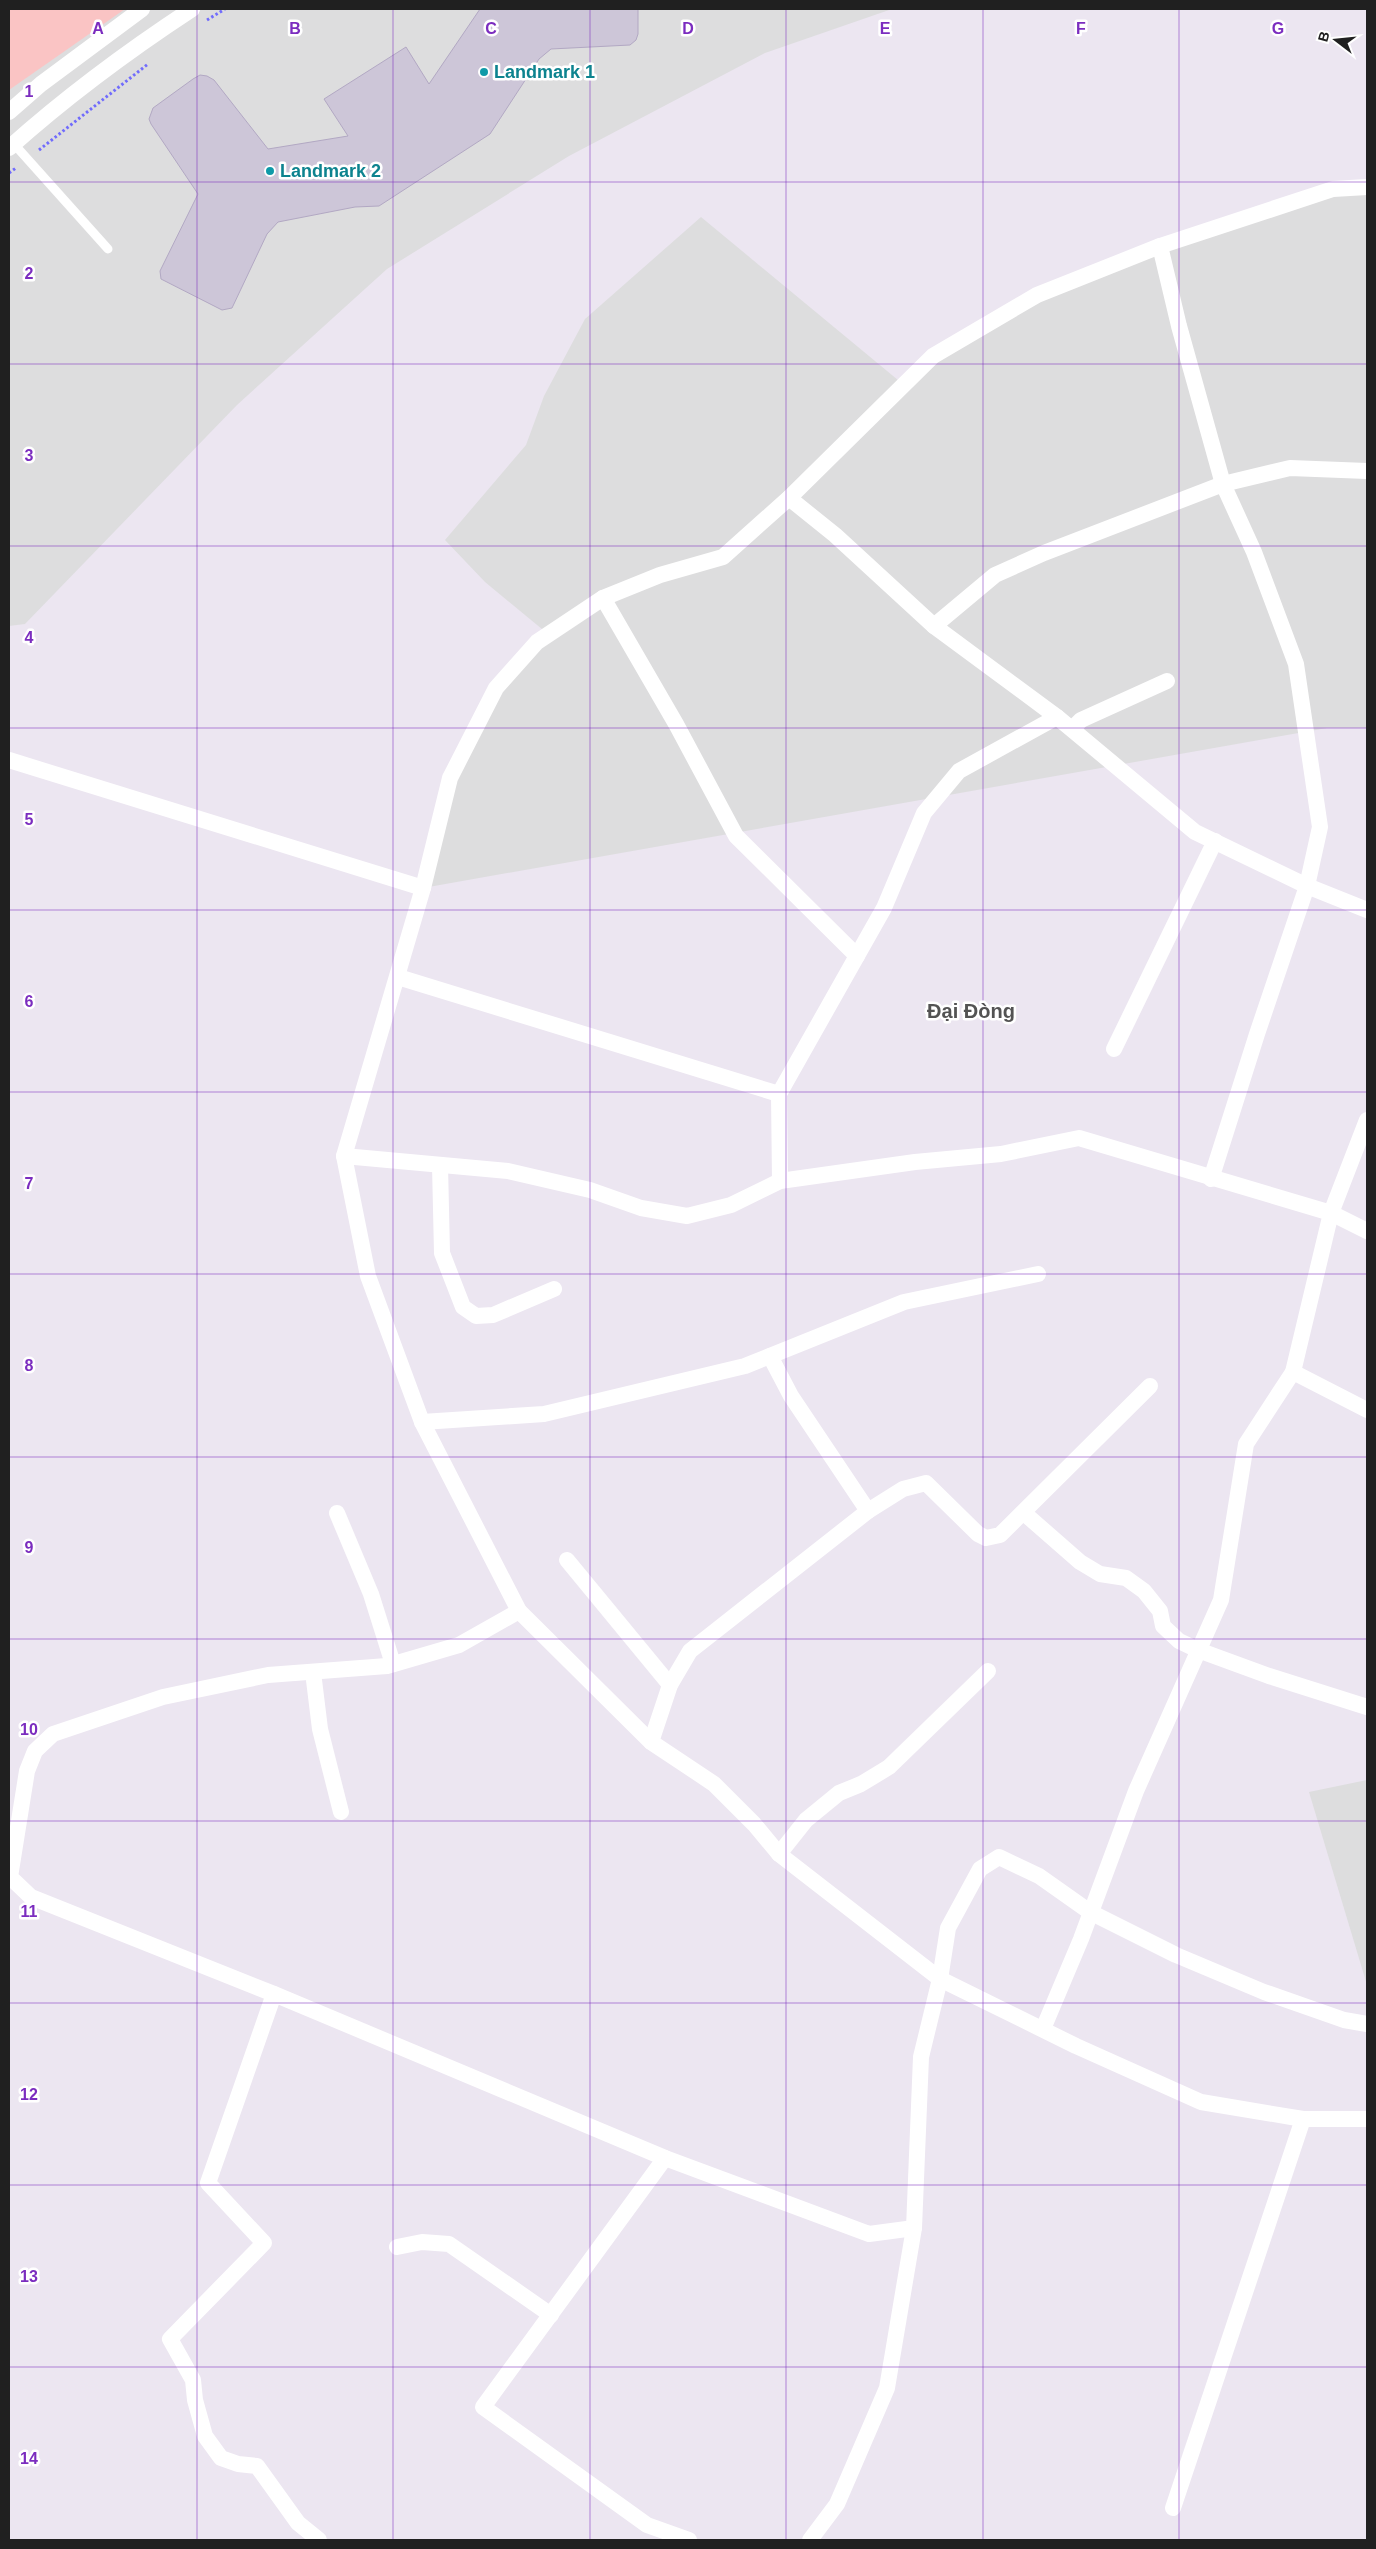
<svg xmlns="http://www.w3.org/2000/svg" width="1376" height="2549" font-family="Arial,sans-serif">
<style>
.residential{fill:#ddddde}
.park{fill:#fac4c4}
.building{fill:#cdc6d8;stroke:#b2a8c3}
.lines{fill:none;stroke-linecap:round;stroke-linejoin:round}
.path{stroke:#716cfc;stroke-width:3;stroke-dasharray:2.5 2.5;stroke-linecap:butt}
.lane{stroke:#fff;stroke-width:9}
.street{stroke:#fff;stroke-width:16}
.grid{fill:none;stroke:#7b2cbf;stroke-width:1;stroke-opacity:0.55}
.culture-dot{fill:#0f9aa8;stroke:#fff;stroke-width:2}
.labels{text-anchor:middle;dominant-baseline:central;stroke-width:5;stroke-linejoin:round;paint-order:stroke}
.culture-label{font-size:18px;font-weight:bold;fill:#0d838f;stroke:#fff;text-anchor:start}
.quarter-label{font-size:20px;font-weight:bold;fill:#535353;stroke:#fff}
.grid-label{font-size:16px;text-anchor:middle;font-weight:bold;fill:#7b2cbf;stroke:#fff;stroke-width:5;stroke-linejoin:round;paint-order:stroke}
</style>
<rect width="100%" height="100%" fill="#ece6f1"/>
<g class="residential">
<path d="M9,9H892L765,53L569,156L387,269L237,405L25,624L9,626Z"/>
<path d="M1367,187V728H1327L423,888L450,778L496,688L548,634L485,582L445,540L526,445L544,396L585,319L701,217L904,385L1037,295L1160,246Z"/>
<path d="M1367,1780V1985L1309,1792Z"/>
</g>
<path class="park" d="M9,9H125L9,90Z"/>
<path class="building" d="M480,9H638V34L636,40L630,45L551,49L539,59L490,134L379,206L355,207L278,222L267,234L232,308L222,310L161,279L160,271L198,194L151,124L149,119L153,108L193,79L200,75L207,76L214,80L268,149L348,136L324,99L406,47L429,84Z"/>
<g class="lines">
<g class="path">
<path d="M207,20L225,9"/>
<path d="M39,150L148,64"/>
<path d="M9,173L16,168"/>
</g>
<path class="lane" d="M14,144L108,249"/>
<g class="street">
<path d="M9,112L41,84L142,9"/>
<path d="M9,148C66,97 128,51 192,9"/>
<path d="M1367,187L1333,189L1160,246L1037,295L933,356L789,498L723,557L660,575L603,598L537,642L496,688L450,778L423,888L344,1156L368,1276L422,1422L519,1611L651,1742L714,1784L754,1824L779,1854L940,1979L1076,2046L1201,2102L1303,2119H1367"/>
<path d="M1160,246L1179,326L1223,484L1254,552L1296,664L1320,827L1307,886L1257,1034L1211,1179"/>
<path d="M789,498L835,535L934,626L1057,717L1195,832L1307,886L1367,910"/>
<path d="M603,598L676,724L736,836L857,956"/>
<path d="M934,626L995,575L1044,553L1223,484L1290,468L1367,471"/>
<path d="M1072,729L1081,720L1167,681"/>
<path d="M9,760L423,888"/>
<path d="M398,977L779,1094"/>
<path d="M1114,1049L1215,841"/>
<path d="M344,1156L508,1171L590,1190L641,1208L687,1216L731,1205L780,1181L915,1162L1001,1154L1079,1138L1331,1213L1367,1231"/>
<path d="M440,1165L442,1253L463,1307L476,1316L493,1315L554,1289"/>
<path d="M780,1181L779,1094L884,908L924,813L959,771L1057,717"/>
<path d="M770,1356L791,1396L868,1511"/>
<path d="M1293,1372L1367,1410"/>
<path d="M422,1422L544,1414L745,1366L904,1302L1038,1274"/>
<path d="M337,1513L371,1594L393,1664"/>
<path d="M1024,1513L1080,1562L1100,1574L1126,1578L1144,1591L1160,1611L1163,1626L1179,1641L1198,1650L1269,1676L1367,1707"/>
<path d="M567,1560L670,1685"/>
<path d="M519,1611L459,1645L387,1666L268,1675L163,1697L53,1734L35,1751L27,1771L10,1877L31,1897L274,1994L665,2158L869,2234L914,2228"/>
<path d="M313,1672L320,1729L341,1812"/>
<path d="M651,1742L670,1685L690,1651L868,1511L903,1489L926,1483L978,1534L986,1538L1000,1535L1150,1386"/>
<path d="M779,1854L806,1820L839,1793L861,1784L889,1767L988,1671"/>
<path d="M274,1994L208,2183L264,2243L170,2339L193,2380L195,2400L205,2436L221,2458L238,2464L257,2466L298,2523L319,2540"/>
<path d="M1043,2029L1081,1939L1136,1791L1221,1600L1246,1444L1293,1372L1331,1213L1367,1120"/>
<path d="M665,2158L483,2407L647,2525L689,2540"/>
<path d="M397,2247L422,2242L449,2244L551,2315"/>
<path d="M1173,2508L1303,2119"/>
<path d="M810,2540L837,2504L887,2388L914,2228L921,2057L940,1979L948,1928L980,1869L999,1857L1039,1876L1090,1912L1176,1955L1264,1992L1344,2020L1367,2024"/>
</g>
</g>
<path class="grid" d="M197,9V2540M393,9V2540M590,9V2540M786,9V2540M983,9V2540M1179,9V2540M9,182H1367M9,364H1367M9,546H1367M9,728H1367M9,910H1367M9,1092H1367M9,1274H1367M9,1457H1367M9,1639H1367M9,1821H1367M9,2003H1367M9,2185H1367M9,2367H1367"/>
<g class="culture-dot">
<circle cx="484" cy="72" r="5"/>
<circle cx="270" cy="171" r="5"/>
</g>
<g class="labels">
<g class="culture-label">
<text x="494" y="72">Landmark 1</text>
<text x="280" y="171">Landmark 2</text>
</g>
<g class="quarter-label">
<text x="971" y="1011">Đại Đòng</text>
</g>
</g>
<g class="grid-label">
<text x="98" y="34">A</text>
<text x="295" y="34">B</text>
<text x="491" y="34">C</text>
<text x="688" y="34">D</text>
<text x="885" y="34">E</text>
<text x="1081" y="34">F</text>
<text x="1278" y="34">G</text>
<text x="29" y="97">1</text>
<text x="29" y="279">2</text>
<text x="29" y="461">3</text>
<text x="29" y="643">4</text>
<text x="29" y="825">5</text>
<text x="29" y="1007">6</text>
<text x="29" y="1189">7</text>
<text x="29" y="1371">8</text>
<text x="29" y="1553">9</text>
<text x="29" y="1735">10</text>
<text x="29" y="1917">11</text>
<text x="29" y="2100">12</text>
<text x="29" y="2282">13</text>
<text x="29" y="2464">14</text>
</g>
<rect width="1376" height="2549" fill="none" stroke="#202020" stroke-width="20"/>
<g transform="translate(1336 40) rotate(286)" stroke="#ffffff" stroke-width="4" paint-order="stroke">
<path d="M0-4L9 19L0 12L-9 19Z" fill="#202020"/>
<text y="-8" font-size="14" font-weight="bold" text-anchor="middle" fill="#202020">B</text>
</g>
</svg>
